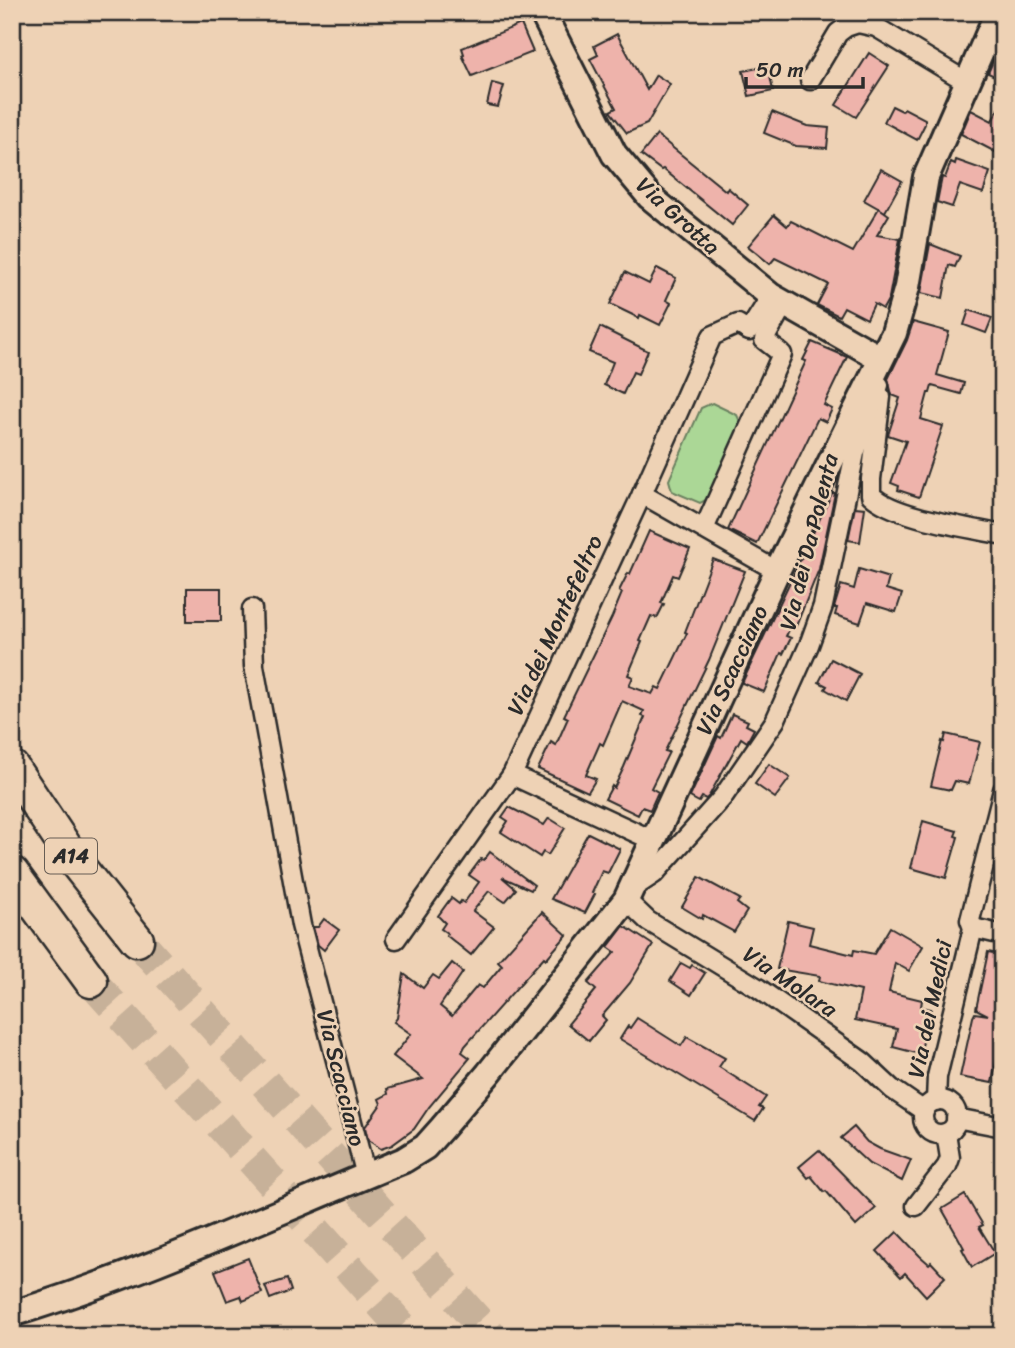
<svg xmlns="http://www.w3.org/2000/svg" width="1015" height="1348" font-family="Sriracha,sans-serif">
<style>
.park{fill:#abd796;stroke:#6b8160;stroke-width:2}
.building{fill:#eeb3ab;stroke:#2b2b2b;stroke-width:2}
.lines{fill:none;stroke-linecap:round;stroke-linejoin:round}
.highway-tunnel{stroke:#c7b199;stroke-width:32;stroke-dasharray:32 16;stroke-linecap:butt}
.street-casing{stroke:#2b2b2b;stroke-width:23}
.secondary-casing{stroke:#2b2b2b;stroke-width:30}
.highway-casing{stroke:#2b2b2b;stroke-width:37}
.street{stroke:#eed2b5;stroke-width:18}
.secondary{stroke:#eed2b5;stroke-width:24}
.highway{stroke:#eed2b5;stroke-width:32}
.labels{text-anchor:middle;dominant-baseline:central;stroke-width:5;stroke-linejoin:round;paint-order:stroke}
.shield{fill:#eed2b5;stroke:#665d54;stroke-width:2}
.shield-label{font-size:21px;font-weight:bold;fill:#2b2b2b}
.street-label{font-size:23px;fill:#2b2b2b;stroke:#eed2b5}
</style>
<rect width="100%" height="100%" fill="#eed2b5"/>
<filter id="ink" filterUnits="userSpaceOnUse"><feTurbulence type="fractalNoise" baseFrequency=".0143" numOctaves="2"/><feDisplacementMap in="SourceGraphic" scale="14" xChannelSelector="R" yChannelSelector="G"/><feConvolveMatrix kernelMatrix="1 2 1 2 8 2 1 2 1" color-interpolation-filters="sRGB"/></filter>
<g filter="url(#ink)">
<path class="park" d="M712,403L737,415L742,426L712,497L700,503L672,491L669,480L701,408Z"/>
<g class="building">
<path d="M521,24L533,52L472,76L462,55L464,54L462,48Z"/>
<path d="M617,34L647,90L656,75L670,84L647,124L627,133L610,111L616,108L590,59L598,55L594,46Z"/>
<path d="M1003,38V80L988,73Z"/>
<path d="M869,53L889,66L856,117L836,105Z"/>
<path d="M768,66L773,91L749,96L743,71Z"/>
<path d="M492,83L504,86L498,107L487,105Z"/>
<path d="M1003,100V127L997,138L1003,141V156L961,134L971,110L992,121Z"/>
<path d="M892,106L902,111L904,108L925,119V124L917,140L884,122Z"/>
<path d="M772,112L807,126L829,128L827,148L796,146L764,133Z"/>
<path d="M657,135L726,191L728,188L748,205L732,225L663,169L661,170L641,155Z"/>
<path d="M956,160L990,172L983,193L960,185L952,207L937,202L942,177L945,178L951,162L955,164Z"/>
<path d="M881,169L902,181L885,212L864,200Z"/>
<path d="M879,208L889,215L877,235L900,239L889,298L883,309L874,304L867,319L844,307L839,316L817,305L828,284L775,258L770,264L748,246L774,215L787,226L791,221L853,252Z"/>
<path d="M930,244L960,256L955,267L949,265L943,298L921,293Z"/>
<path d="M657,268L676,278L666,300L671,303L660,325L640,315L639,318L610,304L625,272L649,284Z"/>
<path d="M969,310L992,318L986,333L964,325Z"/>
<path d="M913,322L949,332L937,375L964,383L961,394L932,386L930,393H928L921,419L943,426L919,497L898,490L899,486L891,483L906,441L888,435L900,398L892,395L888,379L907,340Z"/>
<path d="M600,327L648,351L638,374L633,372L623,394L604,385L613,362L589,352Z"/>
<path d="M812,342L847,357L824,405L832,409L826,422L818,418L757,544L728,530L806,361L803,360Z"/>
<path d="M832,493H835L819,569L796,626L792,624L786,636L791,638L783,654L781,653L764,692L742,683Z"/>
<path d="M855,507L865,508L860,542L848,540Z"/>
<path d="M649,531L690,549L678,577L673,575L661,603L664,604L657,618L651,616L640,641L642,642L628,675L633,677L629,686L652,694L656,687L660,689L687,633L685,632L713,559L745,571L709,660L665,751L669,752L651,788L658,792L650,810L642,807L638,815L605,799L612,786L614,788L624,767L645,717L642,716L644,711L622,701L603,745L600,743L586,775L596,779L588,792L538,769L551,742L556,745L568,718L564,716L612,617L622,593L619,591L628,573L630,574Z"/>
<path d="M859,569L889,578L886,589L902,594L896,612L867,603L860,623L835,615L837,608H834L841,585L854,589Z"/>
<rect x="187" y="588" width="34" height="33"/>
<path d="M831,659L860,674L846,701L825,689L827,686L819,682Z"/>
<path d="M732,714L748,721L746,725L754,729L747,742L741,738L709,796L706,799L702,797L699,802L690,797L718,736L721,738Z"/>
<path d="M946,734L980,742L969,784L955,781L951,790L931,786L942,741L944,742Z"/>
<path d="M769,764L790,778L775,798L755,784Z"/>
<path d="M509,807L544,825L549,818L565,828L548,855L543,852L540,857L501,832L508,821L502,817Z"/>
<path d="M923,821L957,831L955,836L958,837L946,878L911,868Z"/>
<path d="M588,833L620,849L608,873L602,871L592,893L595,894L585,913L551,899Z"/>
<path d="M490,852L534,885L531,890L502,877L516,889L505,902L489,891L473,911L494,927L471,955L446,935L447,933L441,929L445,923L438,916L451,898L459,904L461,901L464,903L479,882L469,875L481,859L484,860Z"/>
<path d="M699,877L740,899L737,903L747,911L734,932L703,915L702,919L682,907Z"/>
<path d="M542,912L567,935L546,959L544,957L465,1046L462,1052L470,1058L429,1107L414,1129L392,1145L381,1149L368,1140L365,1127L381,1104L379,1099L388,1094L387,1089L423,1079L393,1056L411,1034L394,1022L397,1018L404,974L423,988L433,975L439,979L452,963L463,972L440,1006L452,1016L478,985L483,988L502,965L498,961Z"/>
<path d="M324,919L339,930L324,950L318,945L313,927H318Z"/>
<path d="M788,921L813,927L809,944L853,955L854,950L874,954L890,927L923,946L909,971L895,963L889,992L922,1000L921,1007L931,1009L920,1054L893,1047L897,1029L855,1020L861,991L819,981L820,976L777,969Z"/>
<path d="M624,926L653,945L630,983L602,1016L606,1020L589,1041L568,1024L596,990L588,983L615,952L608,947Z"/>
<path d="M988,952L1003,955V1048L999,1047L992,1083L960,1077L973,1017L975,1013L988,1015L976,1009Z"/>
<path d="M681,963L690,968L692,965L705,973L691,995L670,981Z"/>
<path d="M637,1018L681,1046L687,1037L725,1058L719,1067L766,1097L759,1107L763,1109L755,1121L620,1039L628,1026L630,1028Z"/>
<path d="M854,1127L867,1142L880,1149L911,1160L902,1181L869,1164L841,1138Z"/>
<path d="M819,1150L876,1208L856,1226L826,1191L824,1192L811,1176L808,1178L799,1167Z"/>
<path d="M965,1195L983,1225L979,1227L995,1253L972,1267L962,1249L964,1248L958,1237L942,1209Z"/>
<path d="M897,1232L920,1256L929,1264L931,1262L945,1277L926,1296L905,1273L901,1277L877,1251Z"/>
<path d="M248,1258L262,1293L243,1301L241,1296L227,1301L215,1271Z"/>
<path d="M287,1279L291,1291L270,1299L265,1286Z"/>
</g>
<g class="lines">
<g class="highway-tunnel">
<path d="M137,940L491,1336"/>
<path d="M91,981L410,1336"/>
</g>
<g class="street-casing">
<g id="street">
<path d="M810,80L838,33L846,27L858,23L876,27L967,82"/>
<path d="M881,397L871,479V495C895,518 968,527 1003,535"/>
<path d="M642,494L777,571"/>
<path d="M704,529L782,354L764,340L784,304"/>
<path d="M252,609L254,666L301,925L366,1176"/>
<path d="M512,775L654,841"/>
<path d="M630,890L654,874L723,797L775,721L809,645L823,606L855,453L879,385"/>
<path d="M626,900L648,921L758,988L863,1062L892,1089L924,1111"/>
<path d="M973,928L1003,935"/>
<path d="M396,939L512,775L642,494L712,336L738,324L749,331L771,296"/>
<circle cx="940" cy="1117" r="17"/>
<path d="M936,1101L937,1077L973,928L970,920L1003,790"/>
<path d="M956,1118L1003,1127"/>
<path d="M916,1206L947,1166L950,1158L946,1133"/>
</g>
</g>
<g class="secondary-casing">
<g id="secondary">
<path d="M542,12L614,154L650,197L771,296L880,358"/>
<path d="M12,1314C146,1273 274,1213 404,1160L425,1147L442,1128L488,1074L626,900L777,571L894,333L907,287L926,177L998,12"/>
</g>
</g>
<g class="highway-casing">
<g id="highway">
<path d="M12,767L76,863L137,940"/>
<path d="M12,873L91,981"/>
</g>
</g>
<use href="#street" class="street"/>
<use href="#secondary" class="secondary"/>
<use href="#highway" class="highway"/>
</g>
</g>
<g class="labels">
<rect class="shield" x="45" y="838.5" width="52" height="35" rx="5"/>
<g class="shield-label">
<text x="71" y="856">A14</text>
</g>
<g class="street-label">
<text transform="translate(678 216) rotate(42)">Via Grotta</text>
<text transform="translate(809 542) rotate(-76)">Via dei Da Polenta</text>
<text transform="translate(555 625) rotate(-65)">Via dei Montefeltro</text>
<text transform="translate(732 670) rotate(-65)">Via Scacciano</text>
<text transform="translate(790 982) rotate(34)">Via Molara</text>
<text transform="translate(930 1009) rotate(-78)">Via dei Medici</text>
<text transform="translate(341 1078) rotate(76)">Via Scacciano</text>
</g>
</g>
<rect width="1015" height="1348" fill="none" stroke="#eed2b5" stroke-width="42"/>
<rect x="21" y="21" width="973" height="1306" fill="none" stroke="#2b2b2b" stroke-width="2.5" filter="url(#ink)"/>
<path d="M746 77v10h117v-10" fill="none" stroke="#2b2b2b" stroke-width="3.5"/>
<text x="756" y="77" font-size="21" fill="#2b2b2b" stroke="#eed2b5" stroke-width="5" paint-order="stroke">50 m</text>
</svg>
